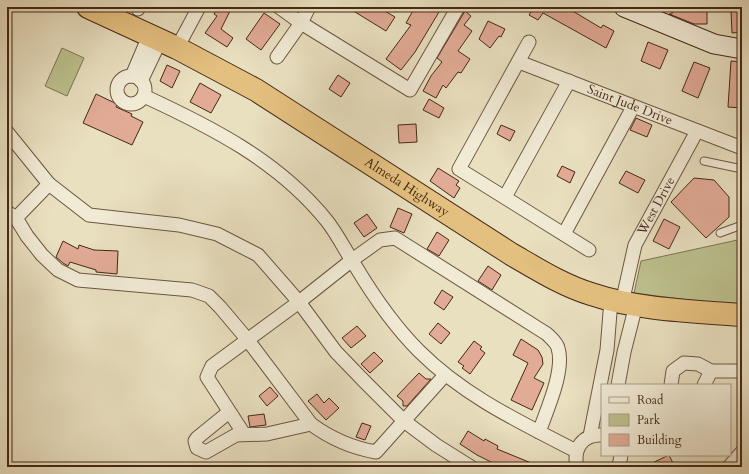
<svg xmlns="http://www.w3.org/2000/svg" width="749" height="474" font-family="Cardo,serif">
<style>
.green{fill:#bcc18e;stroke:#807452}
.building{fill:#e2ab96;stroke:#452815}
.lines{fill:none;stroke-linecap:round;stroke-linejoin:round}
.lane-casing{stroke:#6e5640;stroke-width:9}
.street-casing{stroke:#6e5640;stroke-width:15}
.secondary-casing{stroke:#452815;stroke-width:21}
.highway-casing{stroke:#452815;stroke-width:24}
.lane{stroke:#f1ebd6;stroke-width:7}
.street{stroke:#f1ebd6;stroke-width:13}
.secondary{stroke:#f1ebd6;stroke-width:19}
.highway{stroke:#e4c080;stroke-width:22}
.labels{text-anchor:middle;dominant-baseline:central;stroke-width:3;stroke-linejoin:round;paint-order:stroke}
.street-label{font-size:13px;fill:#452815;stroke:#f1ebd6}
</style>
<rect width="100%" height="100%" fill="#e9e0c0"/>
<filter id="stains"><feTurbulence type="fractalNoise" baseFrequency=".005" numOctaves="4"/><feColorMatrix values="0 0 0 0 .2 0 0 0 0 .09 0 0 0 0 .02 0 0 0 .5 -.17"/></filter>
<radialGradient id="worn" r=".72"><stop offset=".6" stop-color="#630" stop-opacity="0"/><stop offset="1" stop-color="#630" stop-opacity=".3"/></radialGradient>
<g class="green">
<path d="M62,48L84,58L67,96L45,86Z"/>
<path d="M742,239V307L634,293L641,261Z"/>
</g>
<g class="building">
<path d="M218,7H232L221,29L233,38L227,47L205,33L217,16L214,14Z"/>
<path d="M347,7H378L395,17L386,31Z"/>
<path d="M415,7H442L415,52L401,70L386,59L411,25L406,23Z"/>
<path d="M534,7H566L601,28L603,25L614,31L606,48L543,13L538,20L529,15Z"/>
<path d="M672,7H707V24H694L669,14H672Z"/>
<path d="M465,11L471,16L464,25L472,31L458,51L470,59L461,73L458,72L446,88L443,85L436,98L423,91L431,76L442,62L437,58Z"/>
<path d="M731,11H742V32L732,33Z"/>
<path d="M264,13L280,24L261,50L246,39Z"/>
<path d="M488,21L505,29L501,37L499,36L490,48L479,39Z"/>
<path d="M648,42L668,50L660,69L641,61Z"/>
<path d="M731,61L742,62V108L728,107Z"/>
<path d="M694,62L710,68L698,98L682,91Z"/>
<path d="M167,65L180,71L172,88L160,81Z"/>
<path d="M338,75L350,83L341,97L329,89Z"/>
<path d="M200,83L221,95L211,113L190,102Z"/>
<path d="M96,94L117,104L116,107L132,114L131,116L143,122L132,145L83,123Z"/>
<path d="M429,99L444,108L439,118L423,110Z"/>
<path d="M636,118L652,125L647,137L630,130Z"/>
<path d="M416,124L417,142L399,143L398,125Z"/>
<path d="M501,125L515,131L510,141L497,134Z"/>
<path d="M562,166L575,172L570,183L557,176Z"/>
<path d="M438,168L459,181L456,185L460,188L454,198L430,181Z"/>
<path d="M626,171L645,180L638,193L619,183Z"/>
<path d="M694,178L714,180L729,197V217L706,238L671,202Z"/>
<path d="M398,208L412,214L404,233L390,227Z"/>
<path d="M367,214L377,228L364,237L354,223Z"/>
<path d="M664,219L680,227L669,249L653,241Z"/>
<path d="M437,232L449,240L439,256L427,249Z"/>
<path d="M63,241L78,249L79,245L94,250L118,251L117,274L96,272V270L70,262L68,266L63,263L56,257Z"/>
<path d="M488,266L501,275L492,290L478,281Z"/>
<path d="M442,290L453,297L444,310L434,303Z"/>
<path d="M438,323L450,333L441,344L429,334Z"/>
<path d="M357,326L366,336L351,348L342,338Z"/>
<path d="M521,339L538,350L542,357L543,364L534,378L544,383L532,410L511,400L528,363L513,355Z"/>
<path d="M474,341L482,347L480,349L485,353L470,374L462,368L464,366L458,362Z"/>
<path d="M374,352L383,361L370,373L361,364Z"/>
<path d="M419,373L426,379H431L407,406H403V401L397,396Z"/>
<path d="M270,387L278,396L267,406L259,396Z"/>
<path d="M317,394L324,403L329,398L339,408L326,420L308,401Z"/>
<path d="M264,414L266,425L250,427L248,416Z"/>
<path d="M362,423L371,426L365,440L356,437Z"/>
<path d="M468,431L484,441L485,439L498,446L497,449L541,467H501L477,455L460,444Z"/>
<path d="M669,455L675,467H644Z"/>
</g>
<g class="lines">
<g class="lane-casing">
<g id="lane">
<path d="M704,161L742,169"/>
<path d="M720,233L742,225"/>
</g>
</g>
<g class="street-casing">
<g id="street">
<path d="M279,7L301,23L410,90L458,7"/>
<path d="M138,9V7"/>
<path d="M529,42L459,169L589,250"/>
<path d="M177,48L199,7"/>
<path d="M277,57L301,23L309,7"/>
<path id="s1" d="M519,62L742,148"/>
<circle cx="131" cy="90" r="14"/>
<path d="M132,76L149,36"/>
<path d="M141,81L160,41"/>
<path d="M144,96C211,127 279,161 327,221C338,235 346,252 356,267C374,297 394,326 419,351C464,396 520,422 576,451"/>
<path d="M7,132L49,184L89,215L179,225L217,234L258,255L299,302L336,352L365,382L404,421L436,445L471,467"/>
<path d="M505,197L569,81"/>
<path d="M7,212L16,218L27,236L42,255L58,270L78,280L192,290L209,296L220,307L247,339L311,424C330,438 353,448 376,452L445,375"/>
<path d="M16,218L49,184"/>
<path d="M564,234L633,107"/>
<path id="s2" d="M622,303L635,245L697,131"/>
<path d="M618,385L624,352L636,305"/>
<path d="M671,385L673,371L684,363L698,364L711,371H742"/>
<path d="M704,385L711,371"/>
<path d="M229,412L197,438L195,441L197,448L206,452L236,435L267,434L311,424"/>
<path d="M244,434L207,377L212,366L299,302L352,260L380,240L395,238L547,334C551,338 557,343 558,348C565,370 547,410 539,432"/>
<path d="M590,436L607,350L611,300"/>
<path d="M577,467C573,449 582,434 602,435"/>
<path d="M619,467L621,455"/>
<path d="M729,467L742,452"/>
</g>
</g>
<g class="secondary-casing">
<path id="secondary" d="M624,7L714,44L742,49"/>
</g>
<g class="highway-casing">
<g id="highway">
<path id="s3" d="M88,7L177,48L256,90L511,254C537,269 562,285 591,294C639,310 691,311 742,315"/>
</g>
</g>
<use href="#lane" class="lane"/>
<use href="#street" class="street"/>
<use href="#secondary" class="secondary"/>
<use href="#highway" class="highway"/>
</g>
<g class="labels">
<g class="street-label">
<text stroke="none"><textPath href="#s1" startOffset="119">Saint Jude Drive</textPath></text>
<text stroke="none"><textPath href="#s3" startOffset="367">Almeda Highway</textPath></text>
<text stroke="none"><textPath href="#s2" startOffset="104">West Drive</textPath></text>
</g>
</g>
<rect width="749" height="474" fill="none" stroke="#e9e0c0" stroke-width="24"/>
<rect x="8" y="8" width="733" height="458" fill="none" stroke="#452815" stroke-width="2"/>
<rect x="12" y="12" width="725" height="450" fill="none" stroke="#452815"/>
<rect x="601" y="384" width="130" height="72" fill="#f1ebd6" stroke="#ac9d89"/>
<rect x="609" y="397" width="20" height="6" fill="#f1ebd6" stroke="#ac9d89"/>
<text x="637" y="404" font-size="12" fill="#452815">Road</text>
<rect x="609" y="414" width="20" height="12" fill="#bcc18e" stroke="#ac9d89"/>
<text x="637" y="424" font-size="12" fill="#452815">Park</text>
<rect x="609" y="434" width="20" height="12" fill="#e2ab96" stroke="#ac9d89"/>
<text x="637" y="444" font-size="12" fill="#452815">Building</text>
<rect width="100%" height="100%" filter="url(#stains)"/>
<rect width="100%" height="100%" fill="url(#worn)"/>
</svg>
